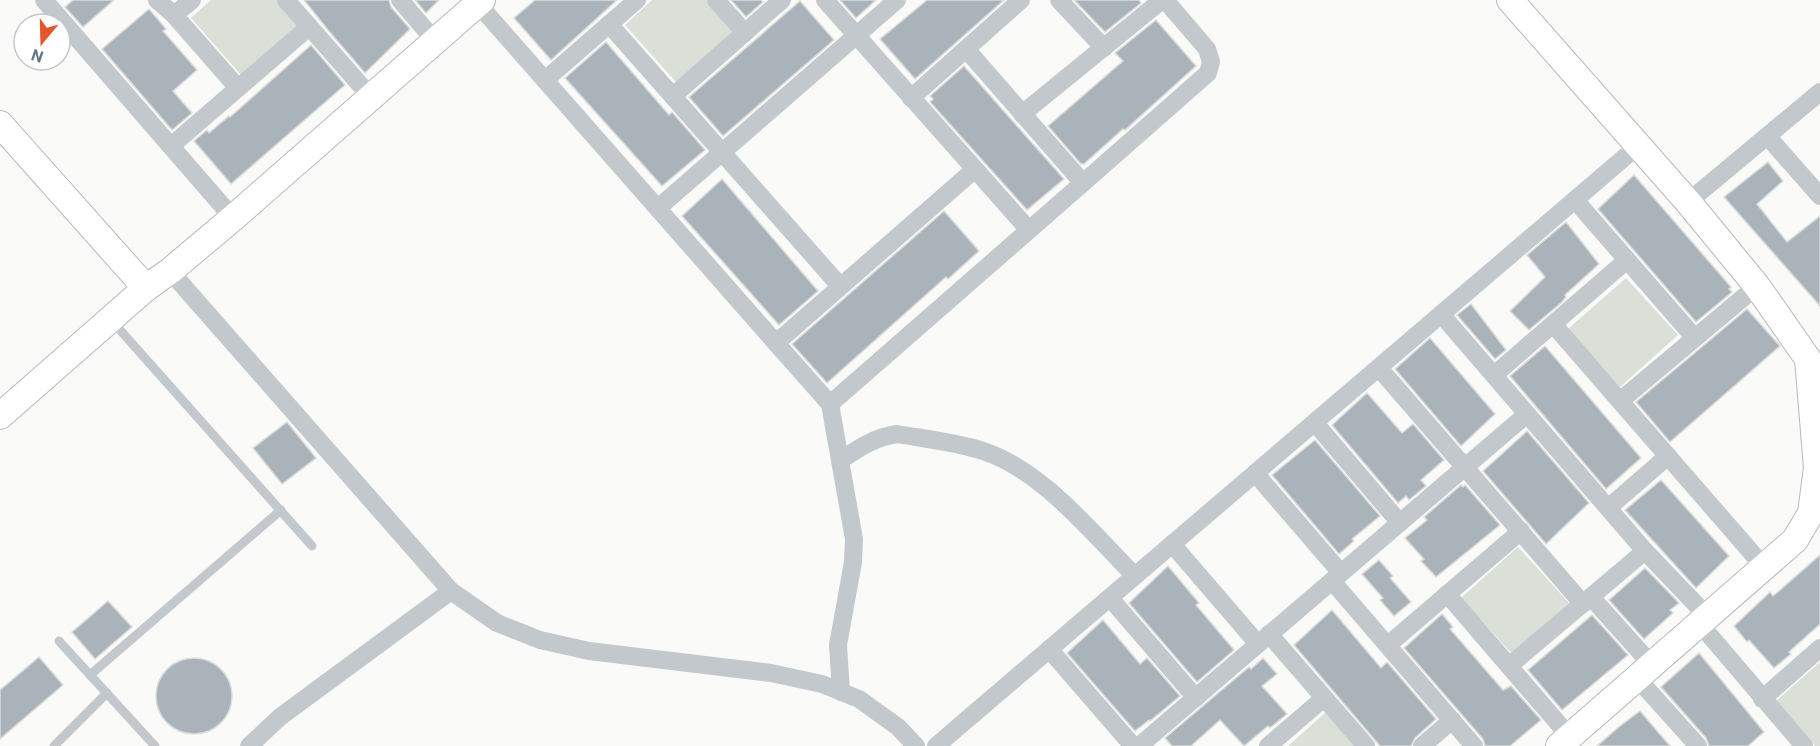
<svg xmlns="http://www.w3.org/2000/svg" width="1820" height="746" font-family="Roboto,sans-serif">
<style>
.green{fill:#dadfd7}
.building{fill:#aab3b9;stroke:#dcdcda;stroke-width:1.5}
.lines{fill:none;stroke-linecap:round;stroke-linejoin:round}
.secondary-casing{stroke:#b3babf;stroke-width:28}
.lane{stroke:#c3c8cc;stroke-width:9}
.street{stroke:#c3c8cc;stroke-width:18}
.secondary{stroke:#fff;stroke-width:26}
</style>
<rect width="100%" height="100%" fill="#fafaf8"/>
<g class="green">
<path d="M211,0H278L300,24L242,76L191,18Z"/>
<path d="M652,0H706L734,31L676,82L625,25Z"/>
<path d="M1626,278L1678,335L1620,387L1568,329Z"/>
<path d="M1518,547L1570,604L1513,655L1461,598Z"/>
<path d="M1820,662V746H1815L1775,702Z"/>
<path d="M1326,712L1356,746H1288Z"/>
</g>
<g class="building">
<path d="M73,0H114L83,27L65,7Z"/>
<path d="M304,0H389L391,7L410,29L365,73L328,30Z"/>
<path d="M415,0H439L426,13Z"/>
<path d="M535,0H617L551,60L514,18Z"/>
<path d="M731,0H761L763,2L746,17Z"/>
<path d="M840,0H876L856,18Z"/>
<path d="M927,0H1004L915,79L880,39Z"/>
<path d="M1074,0H1139L1141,3L1105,32Z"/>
<path d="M800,1L834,40L723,136L689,97Z"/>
<path d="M149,9L166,29L163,31L197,70L173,91L192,113L172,130L102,49Z"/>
<path d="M1156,20L1196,66L1125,130L1123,129L1084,164H1081L1048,126L1123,61L1115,53Z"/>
<path d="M606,42L669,115L672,112L705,150L662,186L565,78Z"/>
<path d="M311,45L345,85L231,184L194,141L207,130L209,133L229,116L230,117Z"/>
<path d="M964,66L1064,179L1027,210L930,102L933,99L930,96Z"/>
<path d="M1768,162L1783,181L1757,204L1787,242L1820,216V306L1724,197Z"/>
<path d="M1634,175L1731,287L1729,289L1732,292L1696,322L1598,209Z"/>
<path d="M722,179L818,291L779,325L682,216Z"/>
<path d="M944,211L979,251L948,279L946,277L827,383L792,344Z"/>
<path d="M1566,222L1599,264L1565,295L1566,297L1562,302L1529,330L1510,311L1545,277L1527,255Z"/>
<path d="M1471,304L1506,350L1495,359L1457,315Z"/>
<path d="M1747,309L1780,346L1670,442L1636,402Z"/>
<path d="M1430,338L1495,414L1461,446L1395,369Z"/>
<path d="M1545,346L1641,458L1606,489L1510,376Z"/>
<path d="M1367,393L1402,433L1413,424L1444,460L1421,480L1426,486L1409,500L1406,496L1398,503L1332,425Z"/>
<path d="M287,422L316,458L282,484L253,448Z"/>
<path d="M1527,431L1589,503L1546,544L1483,471Z"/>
<path d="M1315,440L1380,516L1352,539L1354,541L1339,554L1272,475Z"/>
<path d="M1661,480L1729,556L1696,588L1625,510Z"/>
<path d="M1461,485L1463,487L1465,485L1500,525L1436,577L1421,561L1424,559L1405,538L1427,520L1424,517Z"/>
<path d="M1820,555V624L1789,652L1791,654L1774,668L1749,640L1747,642L1734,626L1770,592L1773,596Z"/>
<path d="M1379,560L1393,576L1390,578L1411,602L1394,616L1380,600L1383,598L1362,574Z"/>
<path d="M1168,566L1199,603L1196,605L1234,650L1197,682L1129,603Z"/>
<path d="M1645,568L1679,603L1670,610L1673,613L1644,639L1609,600Z"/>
<path d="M108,601L132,627L95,659L72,632Z"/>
<path d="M1332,610L1381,668L1387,662L1436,719L1415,738L1411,746H1380L1294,645Z"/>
<path d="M1442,614L1453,627L1450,629L1503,690L1511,686L1541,720L1510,746H1485L1483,739L1404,648Z"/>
<path d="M1592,615L1628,655L1562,710L1528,670Z"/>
<path d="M1103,620L1140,664L1147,658L1180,696L1150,721L1149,720L1135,731L1067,653Z"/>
<path d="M1699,653L1764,732L1748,746H1709L1706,738L1661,687Z"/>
<path d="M39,657L63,685L0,739V690Z"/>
<path d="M1263,658L1277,674L1262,686L1287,714L1270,728L1268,726L1244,746L1220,720L1191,746H1172L1165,738L1249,667L1251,669Z"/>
<circle cx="194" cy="696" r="38"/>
<path d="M1640,711L1670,746H1597L1620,726Z"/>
</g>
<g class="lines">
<g class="secondary-casing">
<g id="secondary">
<path d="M1510,0L1688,202L1757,286L1808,359L1817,468L1811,513L1795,540L1559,746"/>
<path d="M0,124L146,288"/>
<path d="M0,416L146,288L170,271L233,218L482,0"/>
</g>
</g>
<g class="lane">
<path d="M112,321L312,546"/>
<path d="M59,641L155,746"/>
<path d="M90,675L281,510"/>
<path d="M54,746L107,693"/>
</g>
<g class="street">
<path d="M44,0L233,218"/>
<path d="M157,0L174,15L238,88"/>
<path d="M286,0L371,97"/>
<path d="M400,0L435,41"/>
<path d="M716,0L745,33"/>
<path d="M825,0L1029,230"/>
<path d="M1059,0L1104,48"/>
<path d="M478,4L776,343"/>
<path d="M174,15L192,0"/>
<path d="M609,24L840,286"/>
<path d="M966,49L1083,183L1208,73L1211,62L1207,49L1165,0"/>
<path d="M545,80L637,0"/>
<path d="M673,96L782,0"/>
<path d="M911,98L1021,0"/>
<path d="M1022,114L1162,0"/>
<path d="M1768,137L1820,196"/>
<path d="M171,146L309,27"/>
<path d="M974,170L776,343L830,404L1083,183"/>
<path d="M1575,200L1694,337"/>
<path d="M1688,202L1820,92"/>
<path d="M658,208L897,0"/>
<path d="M170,271L451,591L497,623L540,640L589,651L771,673L822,684L859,699L898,727L916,746"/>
<path d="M1441,314L1645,551L1708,617"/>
<path d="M1553,324L1765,568"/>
<path d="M1379,368L1583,604"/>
<path d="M1494,375L1627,260"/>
<path d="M1620,401L1757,286"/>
<path d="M830,404L854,539L853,562L838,645L841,692"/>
<path d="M1315,423L1400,523"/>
<path d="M841,460C859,448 875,437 897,434C926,439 956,442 983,451C1042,470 1092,533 1135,576"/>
<path d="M1255,473L1341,573"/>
<path d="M1608,508L1668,456"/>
<path d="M1172,544L1258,644"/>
<path d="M1332,581L1474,746"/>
<path d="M1447,594L1570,737"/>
<path d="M1591,597L1652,665"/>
<path d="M1110,598L1196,698"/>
<path d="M1700,624L1804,746"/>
<path d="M1269,634L1366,746"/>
<path d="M1388,645L1521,531"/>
<path d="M1049,649L1133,746"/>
<path d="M1509,666L1645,551"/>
<path d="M1637,678L1698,746"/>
<path d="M1762,699L1820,648"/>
<path d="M249,746L280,717L451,591"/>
<path d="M936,746L1639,145"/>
<path d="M1139,746L1527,414"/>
<path d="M1268,746L1324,698"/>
<path d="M1422,746L1452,720"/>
</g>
<use href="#secondary" class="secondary"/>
</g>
<g transform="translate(42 42) rotate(199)"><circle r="28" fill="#ffffff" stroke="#c1c8cd" stroke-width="1.5"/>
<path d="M0-4.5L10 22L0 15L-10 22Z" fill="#e4572e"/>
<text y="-9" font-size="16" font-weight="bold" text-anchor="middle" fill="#657683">N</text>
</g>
</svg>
